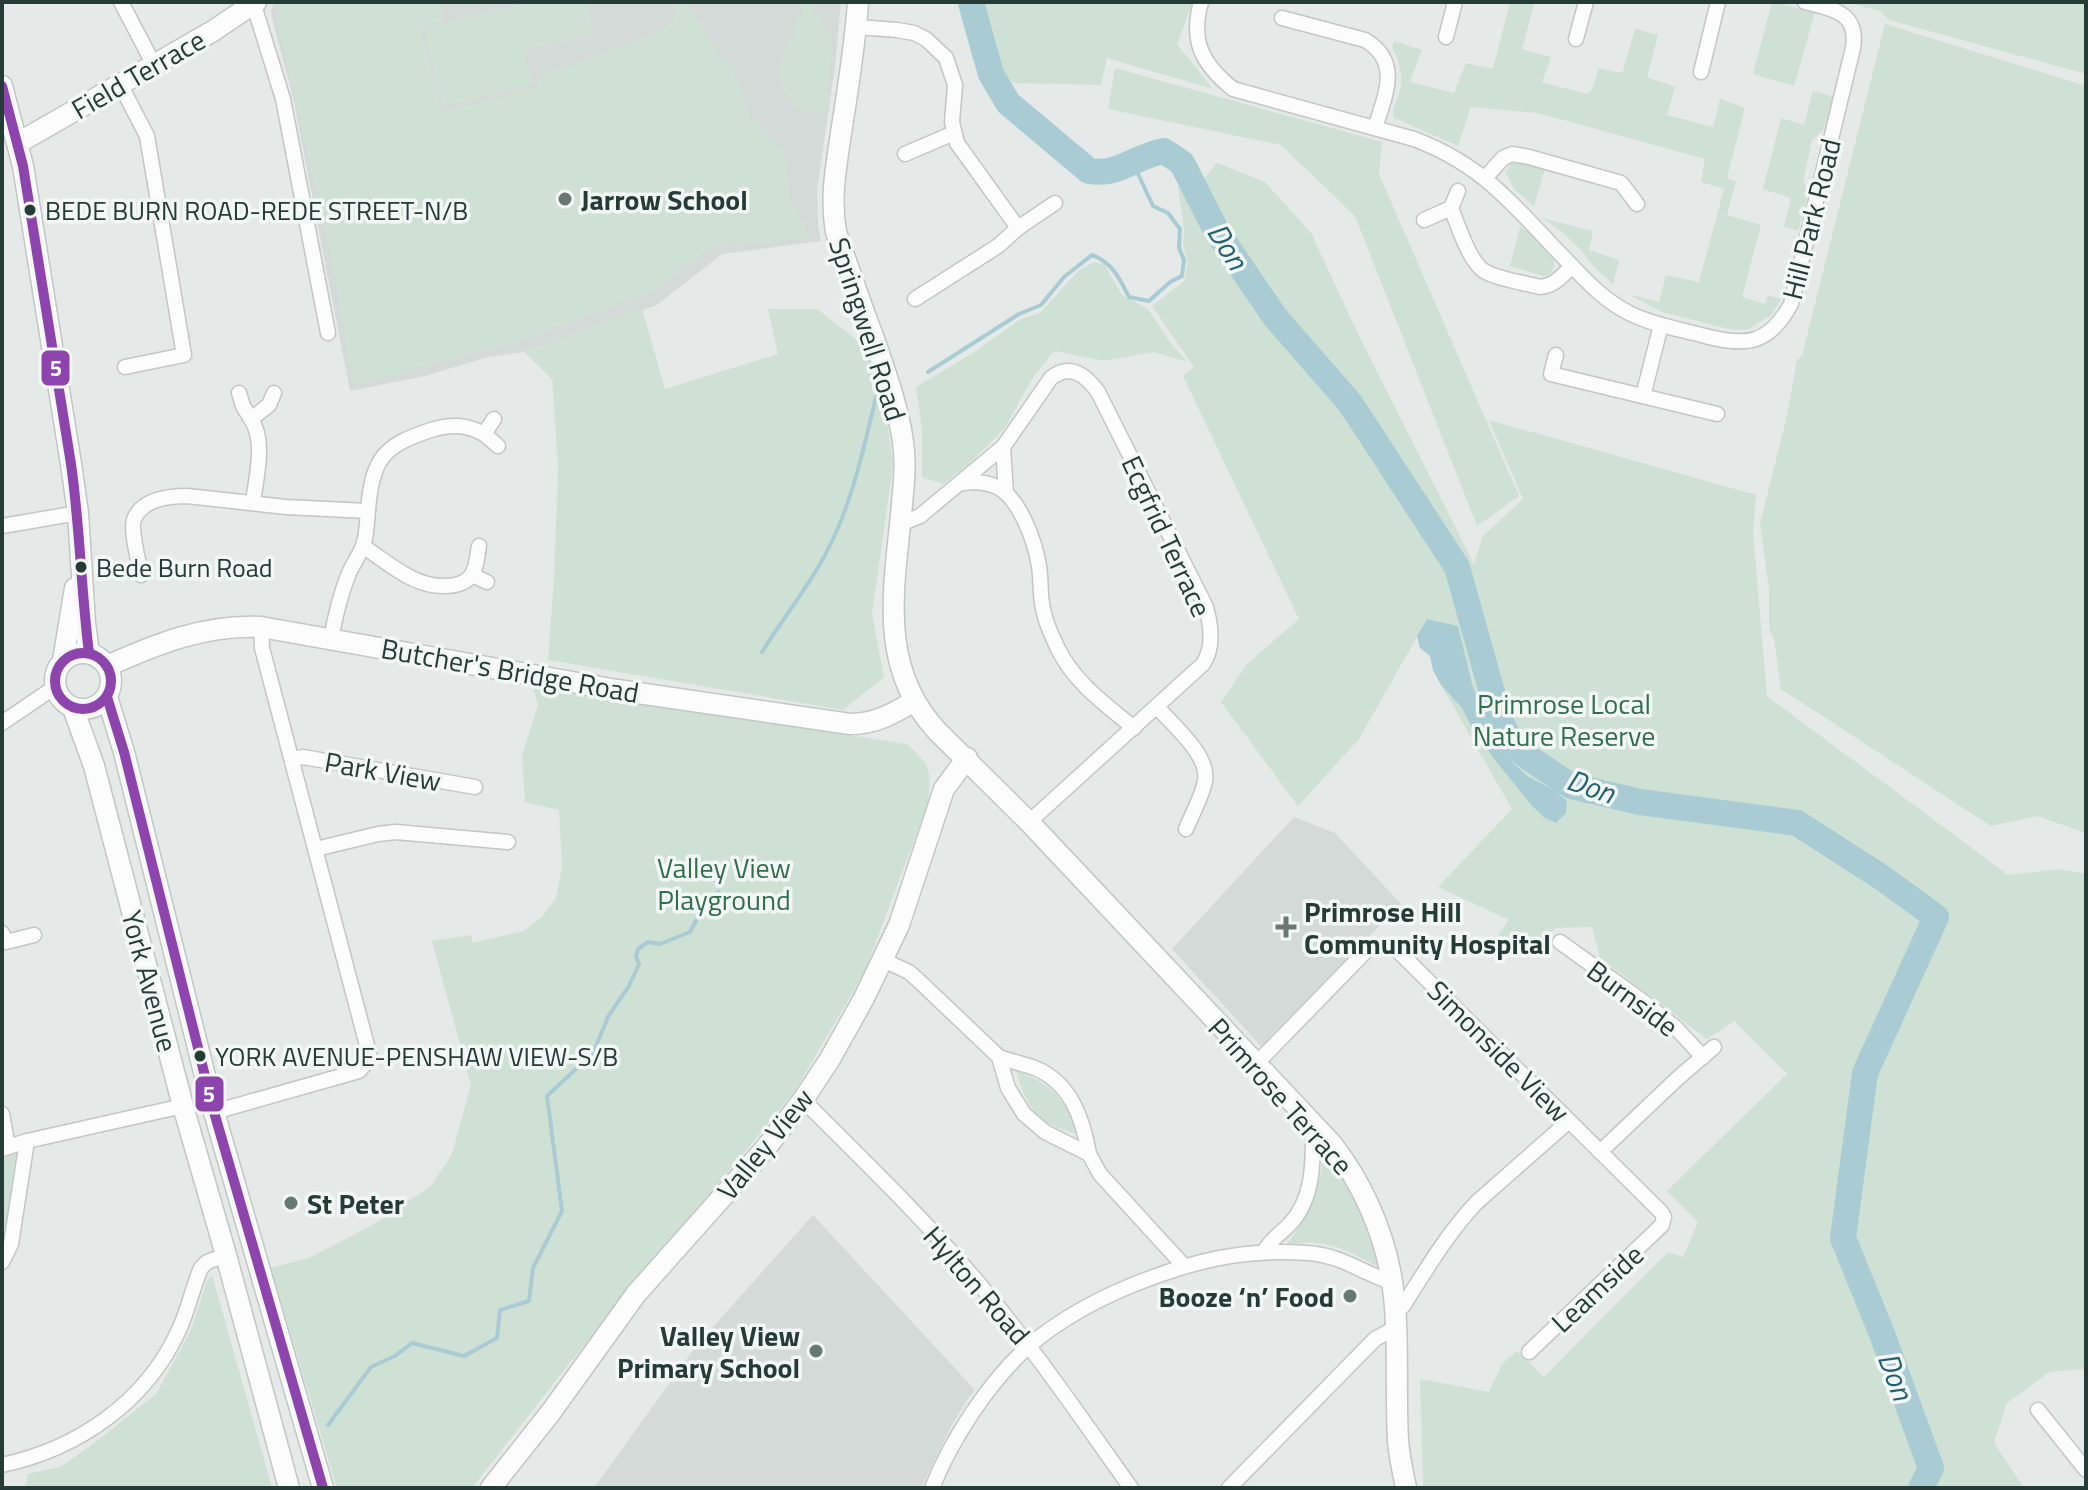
<svg xmlns="http://www.w3.org/2000/svg" width="2088" height="1490" font-family="'Titillium Web',sans-serif">
<style>
.built{fill:#d3dad7}
.green{fill:#cfe1d5}
.water{fill:#a9ccd4}
.lines{fill:none;stroke-linecap:round;stroke-linejoin:round}
.stream{stroke:#a9ccd4;stroke-width:4}
.river{stroke:#a9ccd4;stroke-width:26}
.street-casing{stroke:#c2c6c4;stroke-width:17}
.secondary-casing{stroke:#c0c7c4;stroke-width:23}
.street{stroke:#fbfcfb;stroke-width:14}
.secondary{stroke:#fbfcfb;stroke-width:20}
.bus-1-casing{stroke:#f3f8f6;stroke-width:16}
.bus-1{stroke:#8e44ad;stroke-width:10}
.poi-dot{fill:#687874;stroke:#f3f8f6;stroke-width:3}
.bus-dot{fill:#243b36;stroke:#f3f8f6;stroke-width:3}
.labels{text-anchor:middle;dominant-baseline:central;stroke-width:7;stroke-linejoin:round;paint-order:stroke}
.bus-label{font-size:26px;fill:#243b36;stroke:#f3f8f6;text-anchor:start}
.street-label{font-size:28px;fill:#243b36;stroke:#f3f8f6}
.poi-label{font-size:28px;font-weight:bold;fill:#243b36;stroke:#f3f8f6;text-anchor:start}
.park-label{font-size:28px;fill:#316f4c;stroke:#f3f8f6}
.water-label{font-size:30px;font-style:italic;fill:#226273;stroke:#f3f8f6}
.line-badge{stroke:#f3f8f6;stroke-width:3}
.badge-label{font-size:22px;text-anchor:middle;font-weight:bold;fill:#fff}
</style>
<rect width="100%" height="100%" fill="#e5e9e7"/>
<g class="built">
<path d="M274,2H841L835,66L817,191L818,224L821,241L722,254L657,305L524,352L488,357L425,376L350,391L293,97L272,18L271,10Z"/>
<path d="M1294,817L1335,833L1401,904L1261,1046L1172,949Z"/>
<path d="M813,1215L975,1390L968,1398L951,1426L921,1488H594L697,1345Z"/>
</g>
<g class="green">
<path d="M281,2H441L442,21L420,27L442,112L538,87L536,78L657,34L674,20L677,2H688L717,55L732,68L750,117L785,155L791,203L805,225L810,239L718,245L700,255L650,292L520,340L353,385L333,265L277,21L278,6Z"/>
<path d="M532,2H586L594,34L524,51L532,84L443,107L424,29Z"/>
<path d="M805,2H810L833,41L826,111L818,114L799,108L784,92L779,71L784,52L795,31Z"/>
<path d="M957,2H1193L1177,44L1213,89L1107,58L1101,85L1014,83L973,61Z"/>
<path d="M1510,2L1534,4L1522,49L1551,57L1542,82L1587,94L1592,90L1599,68L1620,73L1623,71L1635,29L1658,35L1647,77L1675,87L1667,115L1713,127L1720,99L1745,108L1727,178L1736,181L1727,215L1761,225L1742,297L1765,304L1767,295L1781,299L1771,315L1749,329L1733,330L1662,312L1628,294L1659,302L1666,275L1699,282L1724,189L1701,182L1705,159L1538,113L1471,107L1458,146L1394,118C1391,107 1397,103 1399,93C1404,76 1400,62 1392,47L1394,41L1422,50L1410,82L1454,93L1466,63L1493,69Z"/>
<path d="M1772,2L1815,12L1794,86L1753,74Z"/>
<path d="M1846,2H2086V74L1889,20L1880,11Z"/>
<path d="M1885,24L2086,86V833L2037,816L1991,826L1781,689L1774,638L1769,629V590L1760,524L1786,420L1797,360L1802,356Z"/>
<path d="M1115,68L1382,142L1379,174L1519,496L1477,526L1355,216L1281,145L1108,109Z"/>
<path d="M1813,91L1835,97L1823,130L1812,140L1803,182L1809,192L1798,231L1784,226L1791,198L1763,189L1781,118L1804,125Z"/>
<path d="M1516,161L1545,168L1534,206L1514,189L1506,173L1509,165Z"/>
<path d="M1217,163L1265,182L1311,233L1359,336L1474,564L1483,536L1523,499L1489,420L1756,495L1753,532L1767,696L2008,875L2059,869L2086,874V1367L2083,1369L2049,1372L2007,1403L1994,1443L2024,1488H1423L1420,1379L1489,1392L1502,1364L1517,1351L1544,1377L1668,1252L1683,1257L1698,1222L1667,1191L1787,1074L1734,1021L1707,1039L1600,958L1592,927L1556,928L1530,949L1516,932L1501,957L1492,945L1509,920L1438,887L1512,809L1441,685L1458,626L1427,619L1359,739L1298,806L1221,702L1247,664L1299,619L1183,376L1194,367L1152,306L1184,281L1188,263L1183,246L1184,228L1178,187L1188,185L1192,194Z"/>
<path d="M1542,218L1593,231L1589,250L1619,260L1613,284L1595,268L1580,249L1561,231Z"/>
<path d="M1520,227L1527,231L1554,260V267L1550,274L1543,276L1510,266Z"/>
<path d="M1094,262L1104,264L1122,295L1148,309L1167,338L1187,362L1154,352L1104,361L1054,351L1034,376L1004,429L972,461L943,484L922,477V430L916,387L971,354L1021,319L1040,313L1078,271Z"/>
<path d="M642,309L665,389L778,354L768,309H817L865,346L888,427L893,465L872,614L884,677L843,710L548,660L554,579L558,469L552,379L524,352Z"/>
<path d="M533,688L907,744C932,767 931,770 928,803L865,971L795,1091L568,1365L472,1488H337L271,1268L309,1258L376,1223L431,1186L452,1154L471,1085L432,941L472,935V943L524,931L543,916L556,898L562,868L559,810L525,802L522,755L538,705Z"/>
<path d="M1016,1071C1052,1084 1065,1098 1077,1134C1035,1122 1029,1111 1016,1071Z"/>
<path d="M9,1153L16,1154L7,1224L2,1248V1158Z"/>
<path d="M1325,1153C1357,1181 1369,1229 1381,1268C1344,1249 1330,1239 1287,1244C1309,1216 1319,1188 1325,1153Z"/>
<path d="M212,1275L272,1488H25L28,1474L60,1467L92,1445L156,1394L191,1330L207,1281Z"/>
</g>
<path class="water" d="M1427,619L1458,626L1472,684L1496,746L1527,776L1554,790L1567,801L1566,813L1556,823L1545,818L1532,806L1495,760L1472,728L1462,708L1441,685L1433,670L1430,656L1420,648L1417,636Z"/>
<g class="lines">
<g class="stream">
<path d="M928,372L1019,314L1041,305L1064,277L1092,255C1112,262 1120,279 1129,297L1149,301L1170,282L1182,276L1184,260L1179,248L1180,229L1168,213L1153,206L1133,163"/>
<path d="M762,652C782,620 806,590 824,557C851,508 863,451 876,397"/>
<path d="M328,1425L371,1367L395,1356L412,1343L464,1356L497,1338L500,1310L529,1301L533,1268L562,1211L547,1096L593,1053L609,1015L629,986L639,964L636,957L638,949L648,942L660,944L690,932L707,900L719,892"/>
</g>
<path class="river" d="M971,2L991,74L1008,103L1089,171C1120,176 1135,156 1164,151L1182,163L1217,232L1275,317L1350,403L1457,567L1500,721L1513,745L1529,758L1571,786L1640,802L1797,823L1881,877L1936,917L1865,1073L1843,1238L1882,1334L1931,1468L1921,1488"/>
<g class="street-casing">
<g id="street">
<path d="M121,2L154,65"/>
<path d="M253,2L283,99L328,333"/>
<path d="M1201,2C1190,41 1202,64 1233,89L1414,139C1443,150 1468,164 1492,185C1521,210 1546,240 1573,267C1590,285 1607,302 1629,313C1653,325 1680,329 1705,336C1747,347 1769,344 1791,304L1853,48C1859,12 1832,9 1805,2"/>
<path d="M1282,18L1365,40C1402,62 1385,95 1375,128"/>
<path d="M857,27L897,30L914,33L926,39L946,58L955,85L952,122L957,143L1018,228"/>
<path d="M1446,37L1455,2"/>
<path d="M1576,39L1586,2"/>
<path d="M1701,72L1718,2"/>
<path d="M120,84L147,136L184,355L125,367"/>
<path d="M905,154L954,133"/>
<path d="M1485,178L1503,158L1512,154L1529,157L1621,183L1637,204"/>
<path d="M1451,208C1458,225 1469,261 1484,271C1497,279 1525,283 1540,287C1554,286 1562,276 1572,266"/>
<path d="M1424,220L1451,208L1458,191"/>
<path d="M915,299L998,246L1018,228L1055,203"/>
<path d="M1556,355L1551,374L1717,414"/>
<path d="M239,393L243,406L251,419L269,405L274,393"/>
<path d="M1643,396L1661,325"/>
<path d="M251,419C266,441 256,477 253,503"/>
<path d="M494,419L484,434L498,446"/>
<path d="M1003,447L1006,493"/>
<path d="M961,483C974,482 985,481 997,487C1020,498 1035,542 1039,566C1041,578 1040,591 1042,603C1044,619 1051,634 1058,649C1075,683 1105,704 1134,728"/>
<path d="M900,524L920,516L1003,447L1051,378C1070,363 1086,375 1098,392L1206,607C1211,625 1214,648 1203,664L1029,822"/>
<path d="M2,526L78,513"/>
<path d="M363,546C388,563 415,588 447,586C455,586 465,583 470,577C477,569 477,556 479,546"/>
<path d="M141,575C139,562 129,527 135,517C144,499 170,496 187,496L286,507L368,511"/>
<path d="M472,575L487,582"/>
<path d="M331,639C335,617 340,595 349,573C353,564 359,556 363,546C367,535 367,521 368,509C373,459 382,446 431,430C450,424 466,424 484,434"/>
<path d="M1157,707C1173,725 1210,756 1205,781C1202,797 1192,814 1186,829"/>
<path d="M2,723L55,687"/>
<path d="M292,759L303,757L475,787"/>
<path d="M316,849L378,834L396,832L508,842"/>
<path d="M2,933L6,942L34,935"/>
<path d="M1560,942L1645,1003L1676,1028L1703,1057"/>
<path d="M883,960L909,972L918,980L999,1057L1008,1088L1024,1114L1045,1132L1089,1154L1100,1174L1184,1266"/>
<path d="M999,1057C1010,1061 1023,1064 1035,1068C1071,1083 1083,1119 1089,1154"/>
<path d="M1256,1064L1365,952C1374,946 1383,944 1394,947L1661,1212L1664,1217L1662,1225L1529,1352"/>
<path d="M803,1100C859,1156 917,1212 969,1272C1028,1340 1079,1415 1131,1488"/>
<path d="M214,1112L359,1071L366,1063L369,1053L262,648L261,627"/>
<path d="M2,1114L8,1147"/>
<path d="M2,1149L27,1141L183,1106"/>
<path d="M1600,1152L1678,1078L1714,1047"/>
<path d="M1264,1252C1270,1240 1280,1234 1289,1225C1315,1198 1313,1159 1313,1124"/>
<path d="M2,1262L11,1244L27,1141"/>
<path d="M1395,1310L1403,1306C1426,1270 1447,1234 1476,1203L1569,1121"/>
<path d="M2038,1410L2086,1470"/>
<path d="M2,1465C77,1449 145,1403 178,1332C188,1311 192,1289 201,1268L207,1262L226,1255"/>
<path d="M932,1488C952,1438 990,1380 1031,1344C1061,1319 1094,1301 1130,1286C1189,1262 1242,1248 1307,1253C1328,1254 1346,1262 1364,1271C1374,1275 1382,1280 1392,1282"/>
<path d="M1229,1488L1375,1339L1395,1328"/>
</g>
</g>
<g class="secondary-casing">
<g id="secondary">
<path d="M858,2C855,46 848,89 841,133C836,168 830,197 836,232C848,267 860,302 873,336C885,371 898,406 903,442C906,462 904,483 902,504C895,585 876,665 937,731L1029,822L1331,1143C1362,1182 1384,1232 1392,1281C1400,1333 1395,1387 1398,1440C1399,1456 1403,1472 1406,1488"/>
<path d="M2,86L23,166L71,464L78,513L85,623L89,653"/>
<path d="M18,143L213,31L256,2"/>
<circle cx="83" cy="681" r="28"/>
<path d="M63,661L75,588"/>
<path d="M107,666C157,644 205,624 261,627L617,690L850,724C875,724 893,714 914,701"/>
<path d="M107,697L124,752L214,1112L323,1488"/>
<path d="M73,708L94,766L183,1106L226,1255L289,1488"/>
<path d="M491,1488L551,1412L636,1294L765,1149L803,1100L830,1059L864,998L899,925L944,789L967,758"/>
</g>
</g>
<use href="#street" class="street"/>
<use href="#secondary" class="secondary"/>
<g class="bus-1-casing">
<g id="bus-1">
<path d="M2,86L23,166L71,464C80,527 81,590 89,653"/>
<circle cx="83" cy="681" r="28"/>
<path d="M107,697L124,752L214,1112L323,1488"/>
</g>
</g>
<use href="#bus-1" class="bus-1"/>
</g>
<g class="poi-dot">
<circle cx="565" cy="199" r="8"/>
<path d="M1282 915h8v8h8v8h-8v8h-8v-8h-8v-8h8z"/>
<circle cx="291" cy="1203" r="8"/>
<circle cx="1350" cy="1296" r="8"/>
<circle cx="816" cy="1351" r="8"/>
</g>
<g class="bus-dot">
<circle cx="30" cy="210" r="7"/>
<circle cx="81" cy="567" r="7"/>
<circle cx="200" cy="1056" r="7"/>
</g>
<g class="labels">
<g class="bus-label">
<text x="45" y="210">BEDE BURN ROAD-REDE STREET-N/B</text>
<text x="96" y="567">Bede Burn Road</text>
<text x="215" y="1056">YORK AVENUE-PENSHAW VIEW-S/B</text>
</g>
<g class="street-label">
<text transform="translate(138 74) rotate(-30)">Field Terrace</text>
<text transform="translate(1811 219) rotate(-76)">Hill Park Road</text>
<text transform="translate(868 329) rotate(72)">Springwell Road</text>
<text transform="translate(1167 536) rotate(65)">Ecgfrid Terrace</text>
<text transform="translate(510 670) rotate(10)">Butcher's Bridge Road</text>
<text transform="translate(383 771) rotate(10)">Park View</text>
<text transform="translate(150 981) rotate(75)">York Avenue</text>
<text transform="translate(1633 998) rotate(37)">Burnside</text>
<text transform="translate(1499 1051) rotate(45)">Simonside View</text>
<text transform="translate(1281 1096) rotate(48)">Primrose Terrace</text>
<text transform="translate(765 1144) rotate(-51)">Valley View</text>
<text transform="translate(977 1285) rotate(49)">Hylton Road</text>
<text transform="translate(1597 1288) rotate(-43)">Leamside</text>
</g>
<g class="poi-label">
<text x="581" y="199">Jarrow School</text>
<text x="1304" y="911">Primrose Hill<tspan x="1304" dy="32">Community Hospital</tspan></text>
<text x="307" y="1203">St Peter</text>
<text x="1334" y="1296" text-anchor="end">Booze ‘n’ Food</text>
<text x="800" y="1335" text-anchor="end">Valley View<tspan x="800" dy="32">Primary School</tspan></text>
</g>
<g class="park-label">
<text x="1564" y="703">Primrose Local<tspan x="1564" dy="32">Nature Reserve</tspan></text>
<text x="724" y="867">Valley View<tspan x="724" dy="32">Playground</tspan></text>
</g>
<g class="water-label">
<text transform="translate(1228 246) rotate(58)">Don</text>
<text transform="translate(1591 786) rotate(19)">Don</text>
<text transform="translate(1896 1376) rotate(69)">Don</text>
</g>
</g>
<g class="line-badge">
<rect x="40" y="349" width="31" height="38" rx="8" fill="#8e44ad"/>
<rect x="194" y="1075" width="31" height="38" rx="8" fill="#8e44ad"/>
</g>
<g class="badge-label">
<text x="56" y="376">5</text>
<text x="209" y="1102">5</text>
</g>
<rect width="2088" height="1490" fill="none" stroke="#243b36" stroke-width="8"/>
</svg>
